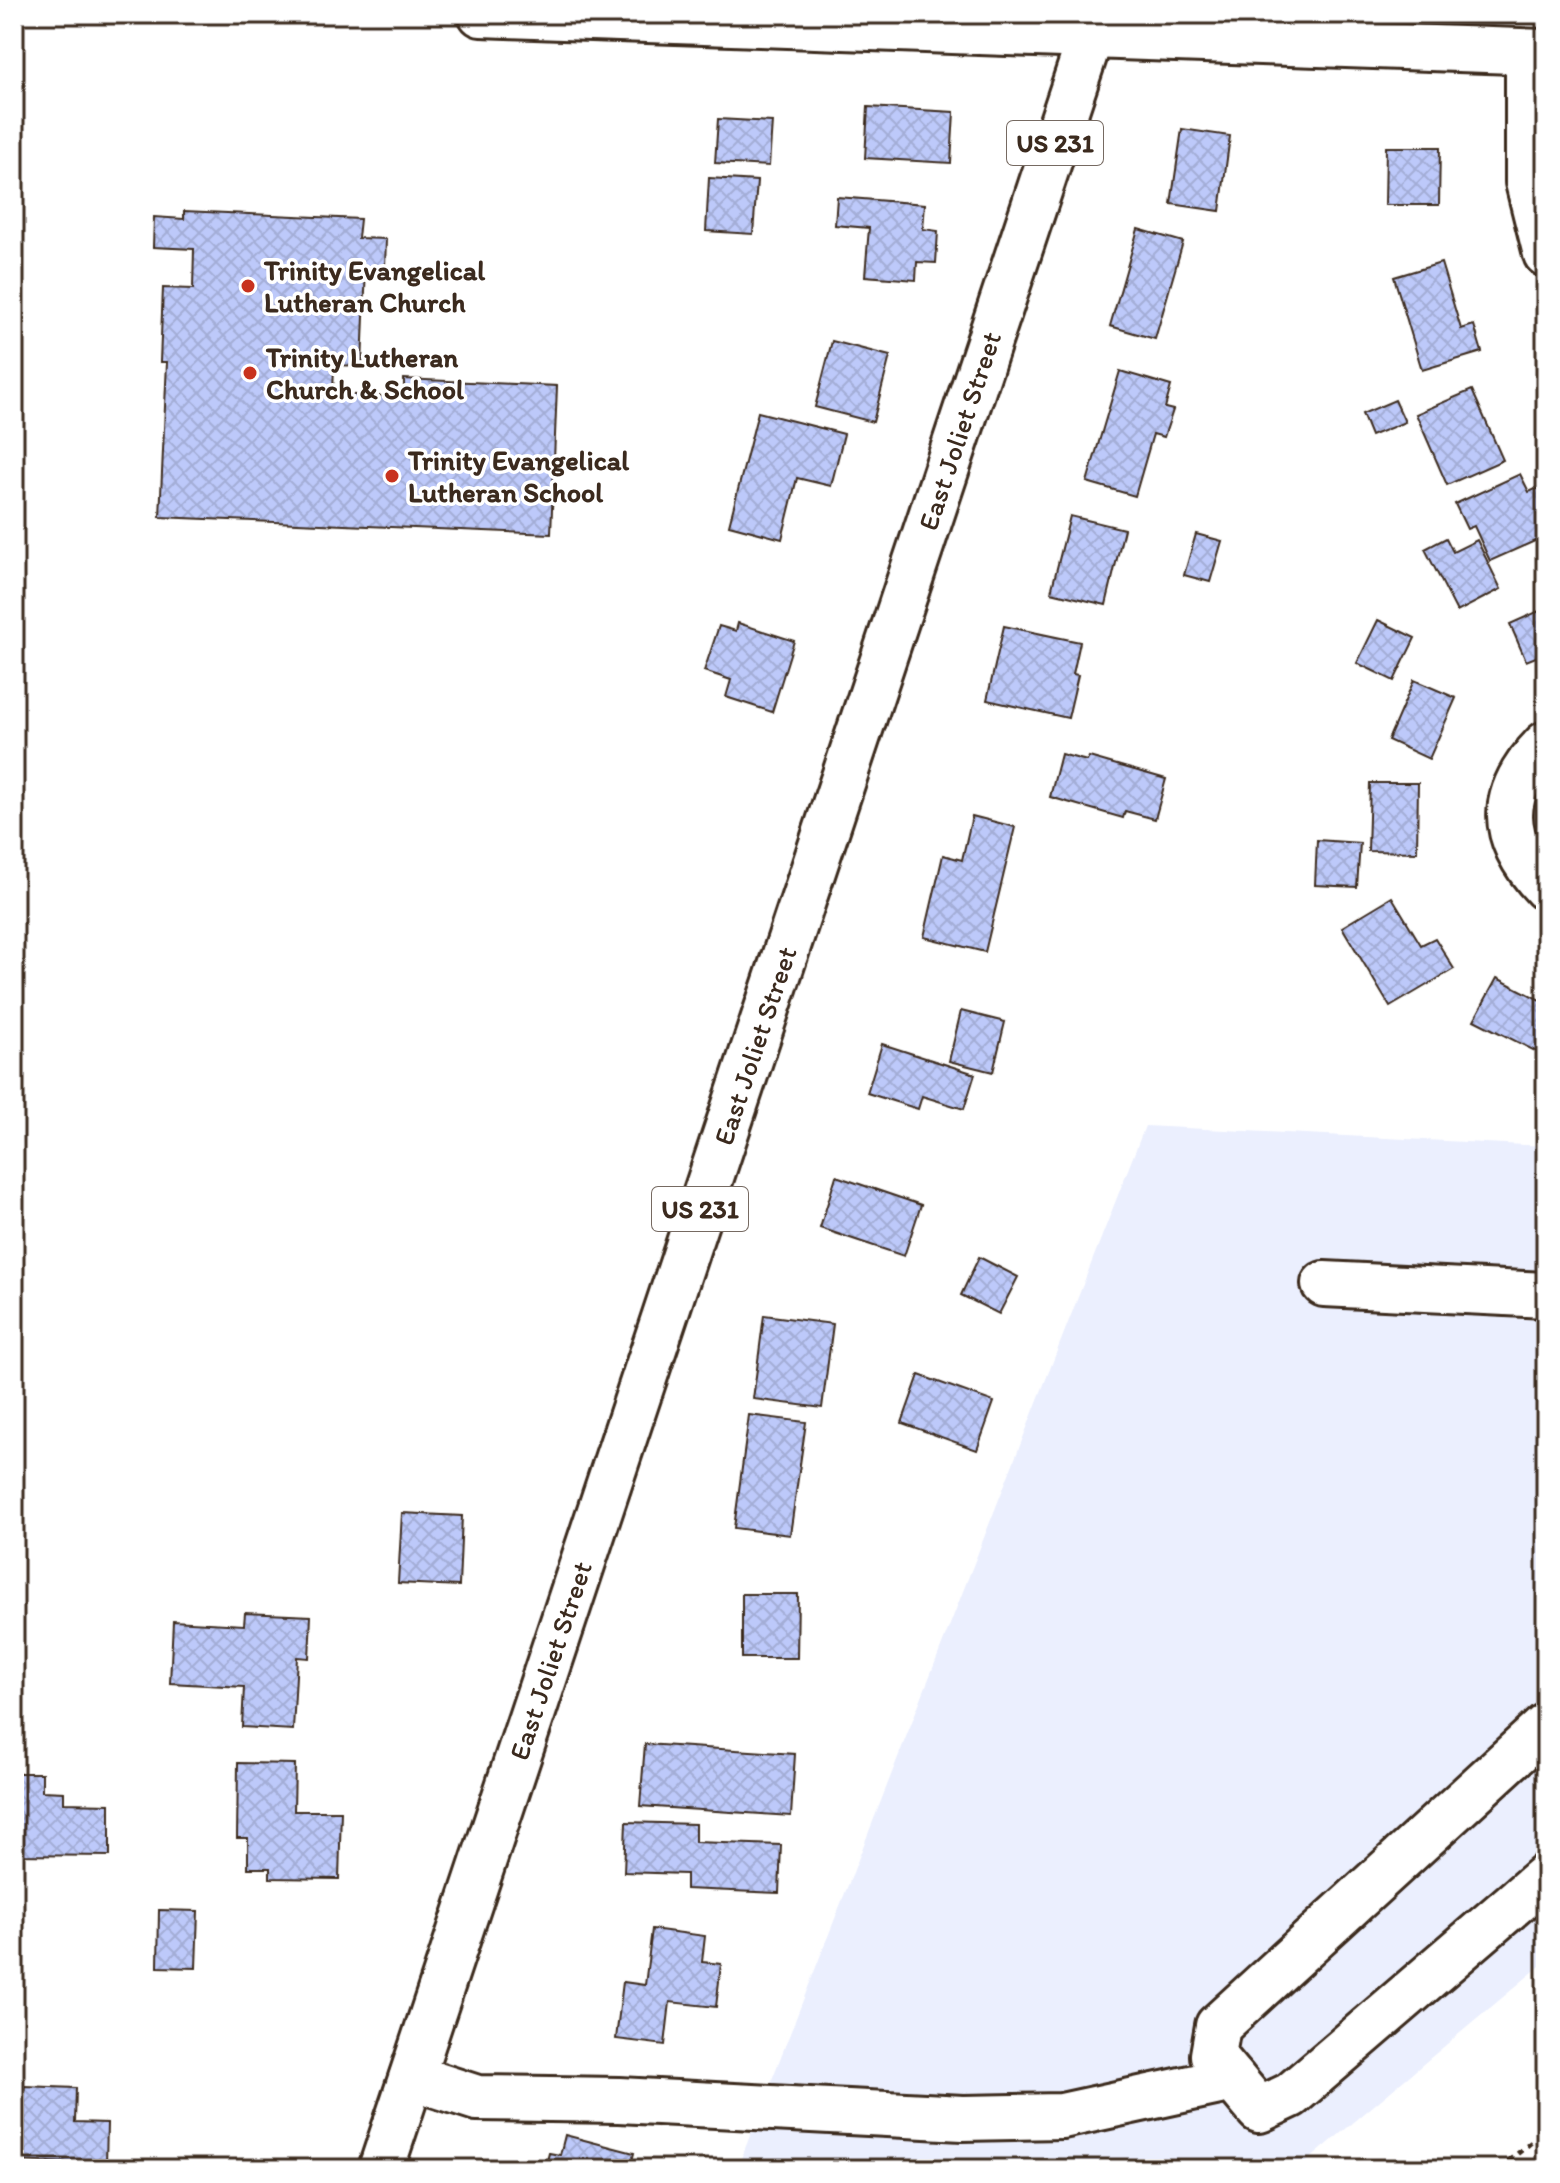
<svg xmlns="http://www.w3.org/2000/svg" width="1560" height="2183" font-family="Itim,sans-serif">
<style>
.built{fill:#ebeffe}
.building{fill:url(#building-cross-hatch);stroke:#3b2a1e;stroke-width:2}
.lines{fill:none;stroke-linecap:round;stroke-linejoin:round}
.minor-casing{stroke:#3b2a1e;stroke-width:50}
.major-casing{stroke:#3b2a1e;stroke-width:50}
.path{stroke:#3b2a1e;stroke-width:5;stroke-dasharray:6 6;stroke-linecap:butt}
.minor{stroke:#fff;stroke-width:44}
.major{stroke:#fff;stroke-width:44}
.poi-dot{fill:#c8321e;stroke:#fff;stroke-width:3}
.labels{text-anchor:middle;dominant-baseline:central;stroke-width:7;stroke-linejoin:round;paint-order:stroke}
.shield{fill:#fff;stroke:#766a62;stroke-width:2}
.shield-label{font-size:26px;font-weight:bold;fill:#3b2a1e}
.poi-label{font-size:28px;font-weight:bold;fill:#3b2a1e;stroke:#fff;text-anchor:start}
.street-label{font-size:28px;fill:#3b2a1e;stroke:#fff}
</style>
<defs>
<pattern id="building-cross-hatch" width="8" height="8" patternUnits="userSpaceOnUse" patternTransform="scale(2)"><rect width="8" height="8" fill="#bdc9fa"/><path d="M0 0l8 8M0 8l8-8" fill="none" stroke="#a3add6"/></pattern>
</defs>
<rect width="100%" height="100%" fill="#fff"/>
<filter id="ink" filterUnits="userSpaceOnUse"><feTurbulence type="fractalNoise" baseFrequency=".0125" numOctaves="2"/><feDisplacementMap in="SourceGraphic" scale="16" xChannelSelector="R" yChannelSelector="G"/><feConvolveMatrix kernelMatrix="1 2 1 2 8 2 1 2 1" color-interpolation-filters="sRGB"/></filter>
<g filter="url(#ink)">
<path class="built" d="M1145,1126L1546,1146V1961L1298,2169H737Z"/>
<g class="building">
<path d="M868,107L954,112L951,163L865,158Z"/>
<path d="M718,119L772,122L769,166L715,163Z"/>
<path d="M1182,129L1230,136L1220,211L1171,204Z"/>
<path d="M1386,147H1440L1439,205H1385Z"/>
<path d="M709,178L757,181L753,234L706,231Z"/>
<path d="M837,197L925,204L923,229L938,231L936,263L917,262L916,280L865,276L869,228L835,225Z"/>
<path d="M184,211L360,219L358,238L386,239L385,267H366L362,366L334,365L333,394L404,397V379L557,386L551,534L160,517L167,362H160L163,288L193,289L194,249L153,247L154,217L184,219Z"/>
<path d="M1138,229L1183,242L1155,339L1110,326Z"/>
<path d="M1441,263L1461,329L1474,325L1482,352L1422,370L1394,277Z"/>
<path d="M832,341L890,356L873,422L815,407Z"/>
<path d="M1120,371L1171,386L1165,408L1173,410L1164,437L1153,434L1135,496L1087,482Z"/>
<path d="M1472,390L1503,460L1447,485L1416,414Z"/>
<path d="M1395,400L1405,422L1371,436L1362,414Z"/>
<path d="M758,412L844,434L831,486L797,478L782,539L729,525Z"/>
<path d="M1520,474L1529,492L1540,487L1546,501V536L1490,561L1474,526L1467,529L1455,504Z"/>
<path d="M1070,516L1124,529L1106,605L1051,592Z"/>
<path d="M1196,534L1222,541L1210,582L1184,575Z"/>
<path d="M1446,538L1453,552L1477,540L1501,589L1457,612L1425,549Z"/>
<path d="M1546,608V653L1526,661L1510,624Z"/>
<path d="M1378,620L1415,638L1394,681L1357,663Z"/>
<path d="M738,623L794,641L772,712L726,697L731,680L704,671L719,626L736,631Z"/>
<path d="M1004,626L1080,642L1073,674L1078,675L1068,718L987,700Z"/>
<path d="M1414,680L1456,698L1429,759L1388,740Z"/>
<path d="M1061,754L1087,761L1089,757L1166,779L1155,819L1125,811L1123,818L1050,797Z"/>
<path d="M1370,783H1418L1417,852L1368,851Z"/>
<path d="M972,816L1015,827L985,952L924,937L943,855L962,860Z"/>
<path d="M1317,840L1360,843L1357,887L1315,885Z"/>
<path d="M1392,897L1421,945L1435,938L1454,969L1390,1007L1342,927Z"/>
<path d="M1497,978L1546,1003V1044L1541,1054L1474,1020Z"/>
<path d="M961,1011L1005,1022L993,1072L949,1061Z"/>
<path d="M882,1044L975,1074L964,1109L922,1096L918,1109L867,1093Z"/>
<path d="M836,1176L921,1205L904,1256L820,1228Z"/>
<path d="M979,1257L1018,1277L999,1314L961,1295Z"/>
<path d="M764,1315L833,1324L822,1408L753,1399Z"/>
<path d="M919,1375L994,1402L977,1450L902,1423Z"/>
<path d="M749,1415L806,1422L790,1535L734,1528Z"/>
<path d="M402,1513L462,1516L459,1586L398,1583Z"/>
<path d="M742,1594H798L797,1658H742Z"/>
<path d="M245,1613L311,1616L309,1658L297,1657L293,1730L242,1727L244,1687L170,1683L173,1621L244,1625Z"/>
<path d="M645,1744L795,1754L791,1816L640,1806Z"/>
<path d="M238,1763L295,1764L294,1811H341L339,1879L270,1878V1868H248V1838H237Z"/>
<path d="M14,1773H42V1791L64,1792V1803L110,1804V1856L14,1855Z"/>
<path d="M626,1822L695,1824V1842L781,1845L779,1893L686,1889V1874L624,1872Z"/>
<path d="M159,1910L198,1911L196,1968L158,1967Z"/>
<path d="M652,1929L705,1936L702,1962L721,1964L716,2007L670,2002L665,2045L616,2039L623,1982L645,1985Z"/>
<path d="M24,2086L76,2088L75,2122L107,2123L106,2164L14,2161V2118H22Z"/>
<path d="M565,2135L634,2153L630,2169H545L549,2153L560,2155Z"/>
</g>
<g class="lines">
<g class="minor-casing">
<g id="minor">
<path d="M1091,36L1546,52"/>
<path d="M1528,52V182L1546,254"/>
<path d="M1546,744C1497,794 1499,838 1546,888"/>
<path d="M1324,1284L1546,1295"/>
<path d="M1546,1726L1218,2026L1213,2055L1259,2110L1291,2095L1546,1876"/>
<path d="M412,2077L477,2098L619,2100L963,2118L1062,2116L1233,2079"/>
</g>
</g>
<g class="major-casing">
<g id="major">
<path d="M481,14L1091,36"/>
<path id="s1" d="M381,2169L1098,14"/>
</g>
</g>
<path class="path" d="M1499,2169L1546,2130"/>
<use href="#minor" class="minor"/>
<use href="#major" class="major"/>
</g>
</g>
<g class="poi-dot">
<circle cx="248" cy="286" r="8"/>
<circle cx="250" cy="373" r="8"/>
<circle cx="392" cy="476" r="8"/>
</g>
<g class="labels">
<g class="shield">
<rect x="1007" y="121" width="96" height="44" rx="6"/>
<rect x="652" y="1187" width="96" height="44" rx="6"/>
</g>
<g class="shield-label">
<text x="1055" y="143">US 231</text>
<text x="700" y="1209">US 231</text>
</g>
<g class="poi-label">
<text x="264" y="270">Trinity Evangelical<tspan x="264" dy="32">Lutheran Church</tspan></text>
<text x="266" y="357">Trinity Lutheran<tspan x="266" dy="32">Church &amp; School</tspan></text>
<text x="408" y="460">Trinity Evangelical<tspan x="408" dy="32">Lutheran School</tspan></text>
</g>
<g class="street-label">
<text stroke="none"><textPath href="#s1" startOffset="1832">East Joliet Street</textPath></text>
<text stroke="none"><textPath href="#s1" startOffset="1184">East Joliet Street</textPath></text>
<text stroke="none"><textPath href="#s1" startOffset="536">East Joliet Street</textPath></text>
</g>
</g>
<rect width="1560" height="2183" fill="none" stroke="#fff" stroke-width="48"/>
<rect x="24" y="24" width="1512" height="2135" fill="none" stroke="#3b2a1e" stroke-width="3" filter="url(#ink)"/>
</svg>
